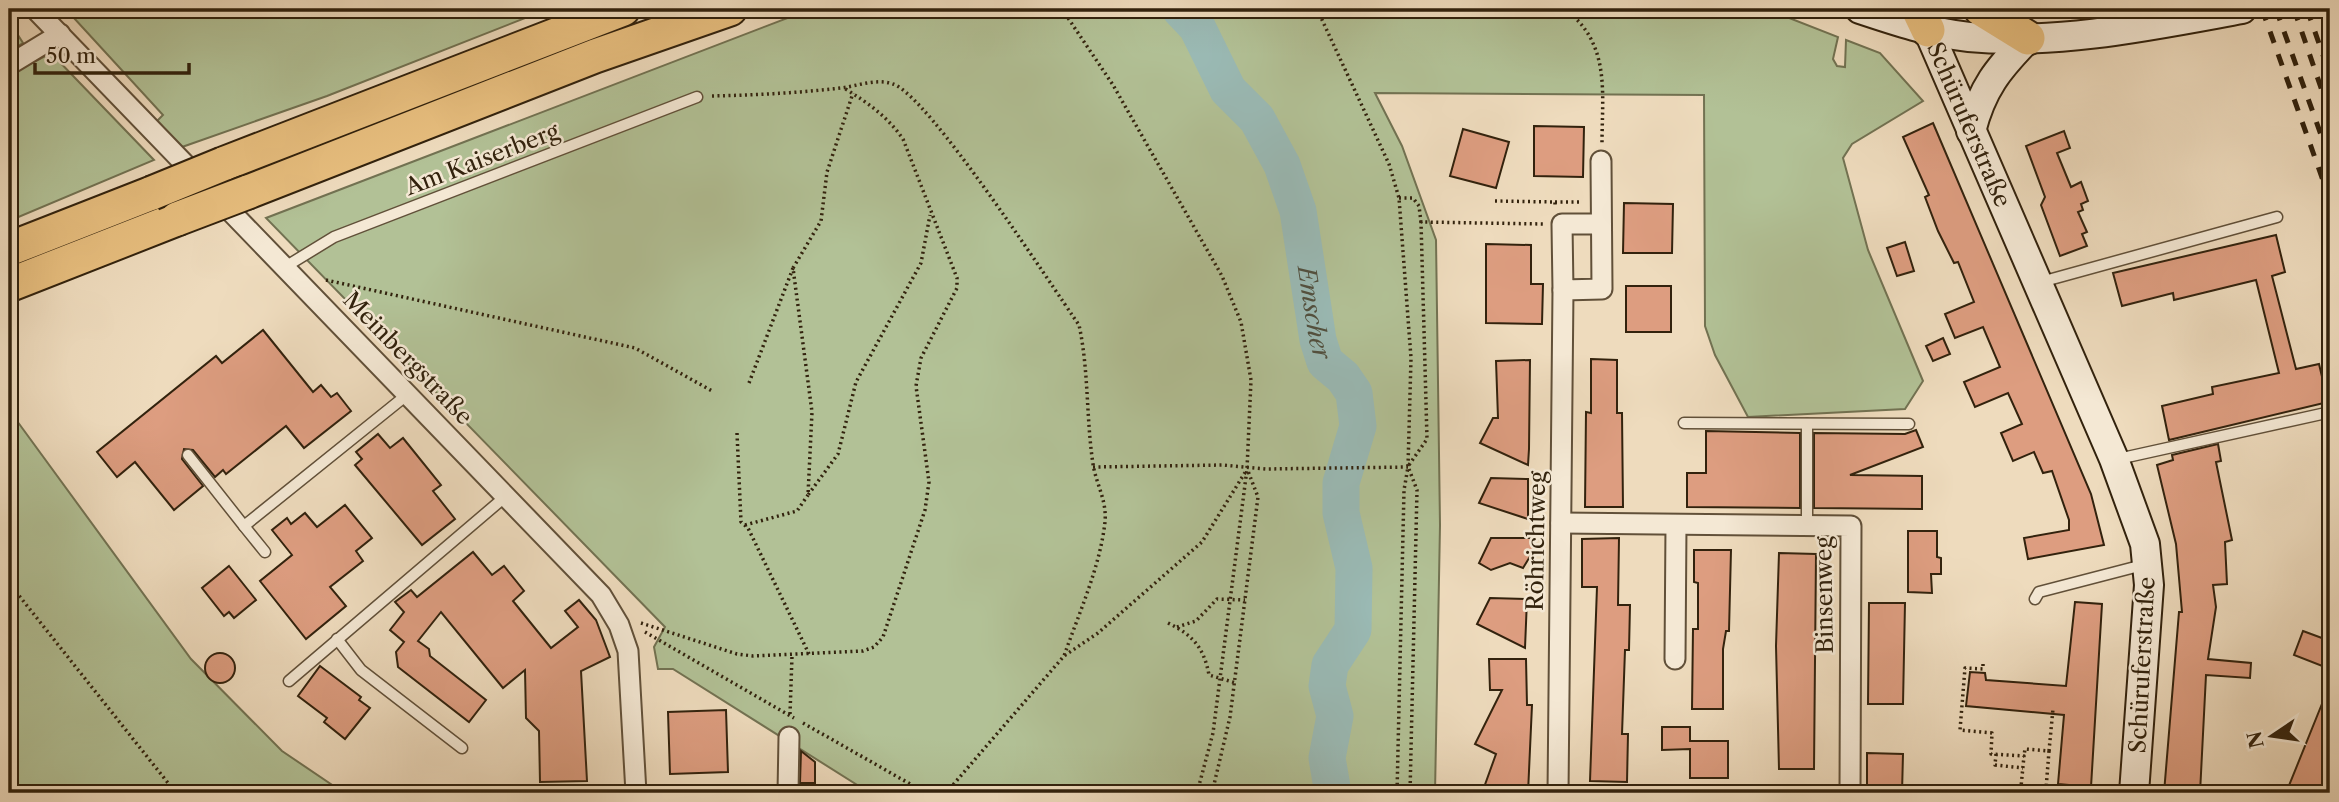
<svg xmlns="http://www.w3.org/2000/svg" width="2339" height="802" font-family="'Libre Caslon Text',serif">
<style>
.green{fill:#b2c196;stroke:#727252;stroke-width:2}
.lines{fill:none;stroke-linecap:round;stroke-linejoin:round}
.river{stroke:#9abab5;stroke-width:37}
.building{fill:#dd9d80;stroke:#32220d;stroke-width:2}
.service-casing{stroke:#615039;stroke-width:13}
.minor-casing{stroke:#615039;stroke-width:23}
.secondary-casing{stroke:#32220d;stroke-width:32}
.trunk-casing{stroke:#32220d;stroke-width:37}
.path{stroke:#32220d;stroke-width:3.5;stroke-dasharray:2 3.5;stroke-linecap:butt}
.service{stroke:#f4e8d4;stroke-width:10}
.minor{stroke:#f4e8d4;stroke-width:19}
.secondary{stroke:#f4e8d4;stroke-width:28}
.trunk{stroke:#e7be7e;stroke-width:33}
.rail{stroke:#32220d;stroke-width:5;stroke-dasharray:12 12;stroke-linecap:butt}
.trunk-bridge-casing{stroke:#32220d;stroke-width:37;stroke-linecap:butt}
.trunk-bridge{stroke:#e7be7e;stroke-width:33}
.labels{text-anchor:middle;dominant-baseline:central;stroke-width:5;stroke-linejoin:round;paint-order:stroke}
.street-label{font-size:23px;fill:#32220d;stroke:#f4e8d4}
.water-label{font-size:24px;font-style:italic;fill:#51503f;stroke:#f4e8d4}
</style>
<rect width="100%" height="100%" fill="#eedbbd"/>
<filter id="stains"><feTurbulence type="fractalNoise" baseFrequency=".00286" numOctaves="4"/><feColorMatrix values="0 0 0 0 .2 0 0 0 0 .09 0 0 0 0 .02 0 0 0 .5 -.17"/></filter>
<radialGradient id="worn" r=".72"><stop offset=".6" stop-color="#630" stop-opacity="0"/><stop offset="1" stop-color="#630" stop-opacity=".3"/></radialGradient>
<g class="green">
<path d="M88,9H548L327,96L182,147L157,121L163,115L73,17Z"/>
<path d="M811,9H1766L1838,37L1833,59L1837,66L1845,67L1846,40L1880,53L1923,101L1852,144L1843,158L1868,250L1923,381L1905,409L1748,417L1715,355L1705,326L1704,95L1375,93L1402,146L1436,240L1440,525L1435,793H870L673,669H658L654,647L665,627L266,218Z"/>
<path d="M9,21L23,43L9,51Z"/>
<path d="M51,53L154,160L9,221V75Z"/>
<path d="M9,410L191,659L282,751L344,793H9Z"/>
</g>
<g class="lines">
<path class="river" id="s1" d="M1180,9L1197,27L1228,90L1257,119L1282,165L1298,211L1318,340L1325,362L1343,377L1354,393L1358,426L1341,483V513L1354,568L1353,630L1330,665L1327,686L1335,716L1327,758L1333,793"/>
</g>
<g class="building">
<path d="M1933,123L2091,494L2104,545L2028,559L2024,538L2069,530V520L2052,471L2043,473L2034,452L2013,461L2001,433L2022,424L2008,393L1975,407L1964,382L2000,367L1983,327L1955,338L1945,314L1974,302L1958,262L1954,263L1938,231L1925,197L1929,195L1903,137Z"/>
<path d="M1534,126L1584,127L1583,177L1534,176Z"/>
<path d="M1463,129L1509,142L1496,188L1450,176Z"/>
<path d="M2064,131L2070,148L2057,153L2071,187L2081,182L2088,201L2081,204L2083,210L2078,212L2087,232L2082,234L2087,246L2060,256L2041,205L2045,197L2026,146Z"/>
<path d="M1624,203L1673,204L1672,253H1623Z"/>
<path d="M2276,235L2285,272L2272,276L2296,369L2319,364L2328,402L2169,440L2162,406L2213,394L2212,387L2279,373L2256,280L2174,300L2173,293L2122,306L2113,273Z"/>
<path d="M1905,242L1914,271L1897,276L1887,248Z"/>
<path d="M1486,244L1531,245V284H1543L1542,324L1486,323Z"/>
<rect x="1626" y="286" width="45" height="46"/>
<path d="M263,330L313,392L321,385L331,397L337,393L351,411L304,448L286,426L226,474L223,470L215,477L193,450L184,449L182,459L203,486L174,510L135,462L117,477L97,452L216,356L222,363Z"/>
<path d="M1943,338L1950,354L1933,361L1926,346Z"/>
<path d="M1591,359L1617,360V413H1622L1623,507H1585L1586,412L1591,413Z"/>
<path d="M1530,360L1529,449L1528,465L1480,443L1493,418H1498L1496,361Z"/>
<path d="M1916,430L1923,447L1850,475L1922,476V509L1814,508V433L1905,434Z"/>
<path d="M1706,431L1800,433V508L1687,507V473H1706Z"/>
<path d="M378,434L390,448L403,438L441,485L433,491L455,519L422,545L355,465L362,459L356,452Z"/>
<path d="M2218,444L2221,461L2216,462L2232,540L2225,542L2227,584L2213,585L2216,607L2208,659L2251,663L2250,678L2206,675L2200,793H2164L2179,612H2182L2176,544L2157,465L2173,460L2172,455Z"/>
<path d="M1491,478L1528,479V519L1479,503Z"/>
<path d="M345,505L372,538L356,551L363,561L330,587L346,606L306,639L260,581L292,555L272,530L287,518L291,524L305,513L317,527Z"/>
<path d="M1908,531H1937V557L1941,558V574H1931L1932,593L1908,592Z"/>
<path d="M1491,538H1534V550L1523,568L1510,563L1491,570L1479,563Z"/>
<path d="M1619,538L1618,605H1630L1629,650H1625L1622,734H1628L1627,782L1590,781L1597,587H1582V539Z"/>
<path d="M1694,550H1731L1729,631H1726L1723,649V709H1692L1693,629H1698V583L1694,582Z"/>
<path d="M473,552L492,575L504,566L524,591L513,601L551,648L578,627L565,611L579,600L596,620L610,657L581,671L587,781L540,782L539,731L526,718L525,670L503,688L441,612L418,641L429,649L430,656L486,700L469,722L398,667L396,652L404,642L390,630L404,612L395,602L411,590L417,597Z"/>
<path d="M1779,553L1816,554L1814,769H1779L1776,646Z"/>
<path d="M229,566L256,600L234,618L229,612L224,616L202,588Z"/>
<path d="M1490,598L1527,599L1525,648L1477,624Z"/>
<path d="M2075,602L2102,604L2091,787L2058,784L2064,715L1966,706L1970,672L1985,673L1986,680L2066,686Z"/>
<path d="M1869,603H1905L1903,704H1868Z"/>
<path d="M2303,631L2330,641V669L2294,655Z"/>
<circle cx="220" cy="668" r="15"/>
<path d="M1489,659H1526L1527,705H1532L1528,793H1482L1496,754L1475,744L1502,690H1490Z"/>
<path d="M320,666L361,697L359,700L370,708L345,739L324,722L327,718L298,696Z"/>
<path d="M2330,684V786L2328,793H2286Z"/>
<path d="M726,710L728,772L670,774L668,712Z"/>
<path d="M1662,727H1690V741H1728V778H1690V749L1662,750Z"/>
<path d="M801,751L815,762V783H800Z"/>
<path d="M1867,753L1903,754L1902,793H1867Z"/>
</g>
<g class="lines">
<g class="service-casing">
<g id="service">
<path d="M285,267L334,237L697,97"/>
<path d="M2041,282L2277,217"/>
<path d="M1684,423L1909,424"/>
<path d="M1807,424V526"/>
<path d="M188,455L244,526L408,394"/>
<path d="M2118,459L2326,413"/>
<path d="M244,526L265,552"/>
<path d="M2035,599L2039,592L2143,565"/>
<path d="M337,639L361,670L462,748"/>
<path d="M289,681L506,496"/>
</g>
</g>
<g class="minor-casing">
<g id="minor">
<path d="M35,9L601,595L619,625L628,651L636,793"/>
<path d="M9,65L60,34"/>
<path d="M1601,224H1562L1563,290L1602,289L1601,161"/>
<path d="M1561,523L1851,526L1850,793"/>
<path d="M1675,659L1676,525"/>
<path d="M788,793L789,737"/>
<path d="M1558,793L1563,290"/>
</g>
</g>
<g class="secondary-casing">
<g id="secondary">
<path d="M1860,9C1896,21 1932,33 1969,37C2060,45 2154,25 2242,9"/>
<path id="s2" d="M1928,30L2114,459L2145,544L2149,585L2134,793"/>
<path d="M1971,131C1982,88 1998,69 2028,38"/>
</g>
</g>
<g class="trunk-casing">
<g id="trunk">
<path d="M1918,9L1928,30"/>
<path d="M1981,9L2028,38"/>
<path d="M223,164L623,9"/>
<path d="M248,192L595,56L730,9"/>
<path d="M9,249L152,193"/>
<path d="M9,285L177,219"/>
</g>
</g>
<g class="path">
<path d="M1062,9L1113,85L1222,276L1241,322L1251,380L1247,469L1213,733L1197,793"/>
<path d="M1317,9L1389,164L1399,198L1411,358L1408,467L1404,490L1397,793"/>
<path d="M1565,9C1611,44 1602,92 1602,144"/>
<path d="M1780,11L1785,9"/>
<path d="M68,16L81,9"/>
<path d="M712,96C755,95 798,93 841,88C858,86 876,78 893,84C928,95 1051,285 1079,325C1089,371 1086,418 1093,464C1096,484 1107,500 1105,522C1100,567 1079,613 1064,656"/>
<path d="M1399,198H1413L1419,206L1421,222"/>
<path d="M1495,201L1555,202V208"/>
<path d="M1555,202H1580"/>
<path d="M793,268L821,221L827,172L853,93"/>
<path d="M326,280L635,348L714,392"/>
<path d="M749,383L793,268L812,412L808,495L838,454L856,382L921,263L930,215"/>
<path d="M737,433L741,522L748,528L809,654"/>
<path d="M1409,465L1427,439L1421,222L1543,224"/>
<path d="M1093,467L1223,465L1266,469L1408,467"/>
<path d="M1409,469L1417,490L1410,793"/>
<path d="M745,525L797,511L808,495"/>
<path d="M9,583L176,793"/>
<path d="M641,623L737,654L753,656L863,651L874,647L883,637L925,510L929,482L916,386L921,358L957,288V278L903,139C887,116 868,103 844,88"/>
<path d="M1168,623C1193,635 1204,648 1209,675L1236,683"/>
<path d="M1177,627L1196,621L1217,599L1245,600"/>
<path d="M645,632L794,718"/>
<path d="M1983,664V669L1965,668L1960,730L1992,733L1991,754L2024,756L2021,787L2046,789L2049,751L2025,749L2024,756"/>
<path d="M790,714L792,656"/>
<path d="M803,723L926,793"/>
<path d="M2049,751L2053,709"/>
<path d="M1996,754L1995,765L2023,768"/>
<path d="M9,791L10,793"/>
<path d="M946,793L1064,656L1098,633L1202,542L1246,471"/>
<path d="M1212,793L1230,717L1258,497L1248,471"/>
</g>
<use href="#service" class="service"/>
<use href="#minor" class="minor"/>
<use href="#secondary" class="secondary"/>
<use href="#trunk" class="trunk"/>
<g class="rail">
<path d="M2262,9L2330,200"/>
<path d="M2276,9L2330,160"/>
<path d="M2294,9L2330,114"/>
<path d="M2307,9L2330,75"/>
</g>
<g class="trunk-bridge-casing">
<g id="trunk-bridge">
<path d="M152,193L223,164"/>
<path d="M177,219L248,192"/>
</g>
</g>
<use href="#trunk-bridge" class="trunk-bridge"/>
</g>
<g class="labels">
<g class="street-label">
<text stroke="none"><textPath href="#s2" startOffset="103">Schüruferstraße</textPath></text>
<text transform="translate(482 159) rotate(-21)">Am Kaiserberg</text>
<text transform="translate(408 358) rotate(46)">Meinbergstraße</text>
<text transform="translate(1536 541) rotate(-89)">Röhrichtweg</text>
<text transform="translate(1824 595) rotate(-91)">Binsenweg</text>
<text transform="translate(2142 665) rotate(-87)">Schüruferstraße</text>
</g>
<g class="water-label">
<text stroke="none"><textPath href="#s1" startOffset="340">Emscher</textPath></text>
</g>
</g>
<rect width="2339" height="802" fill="none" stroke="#eedbbd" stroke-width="35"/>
<rect x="10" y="10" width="2318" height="781" fill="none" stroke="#32220d" stroke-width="3.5"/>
<rect x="18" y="18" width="2304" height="767" fill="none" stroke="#32220d" stroke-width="2"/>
<g transform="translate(2272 736) rotate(257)" stroke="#f4e8d4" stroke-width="5" paint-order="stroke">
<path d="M0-5L12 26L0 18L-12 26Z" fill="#32220d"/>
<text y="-10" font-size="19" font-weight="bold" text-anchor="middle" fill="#32220d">N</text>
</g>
<path d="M35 63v10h154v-10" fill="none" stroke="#32220d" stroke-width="3.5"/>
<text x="46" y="63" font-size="21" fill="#32220d" stroke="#f4e8d4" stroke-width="5" paint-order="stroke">50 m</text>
<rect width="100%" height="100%" filter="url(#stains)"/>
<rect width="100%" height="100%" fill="url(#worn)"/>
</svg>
